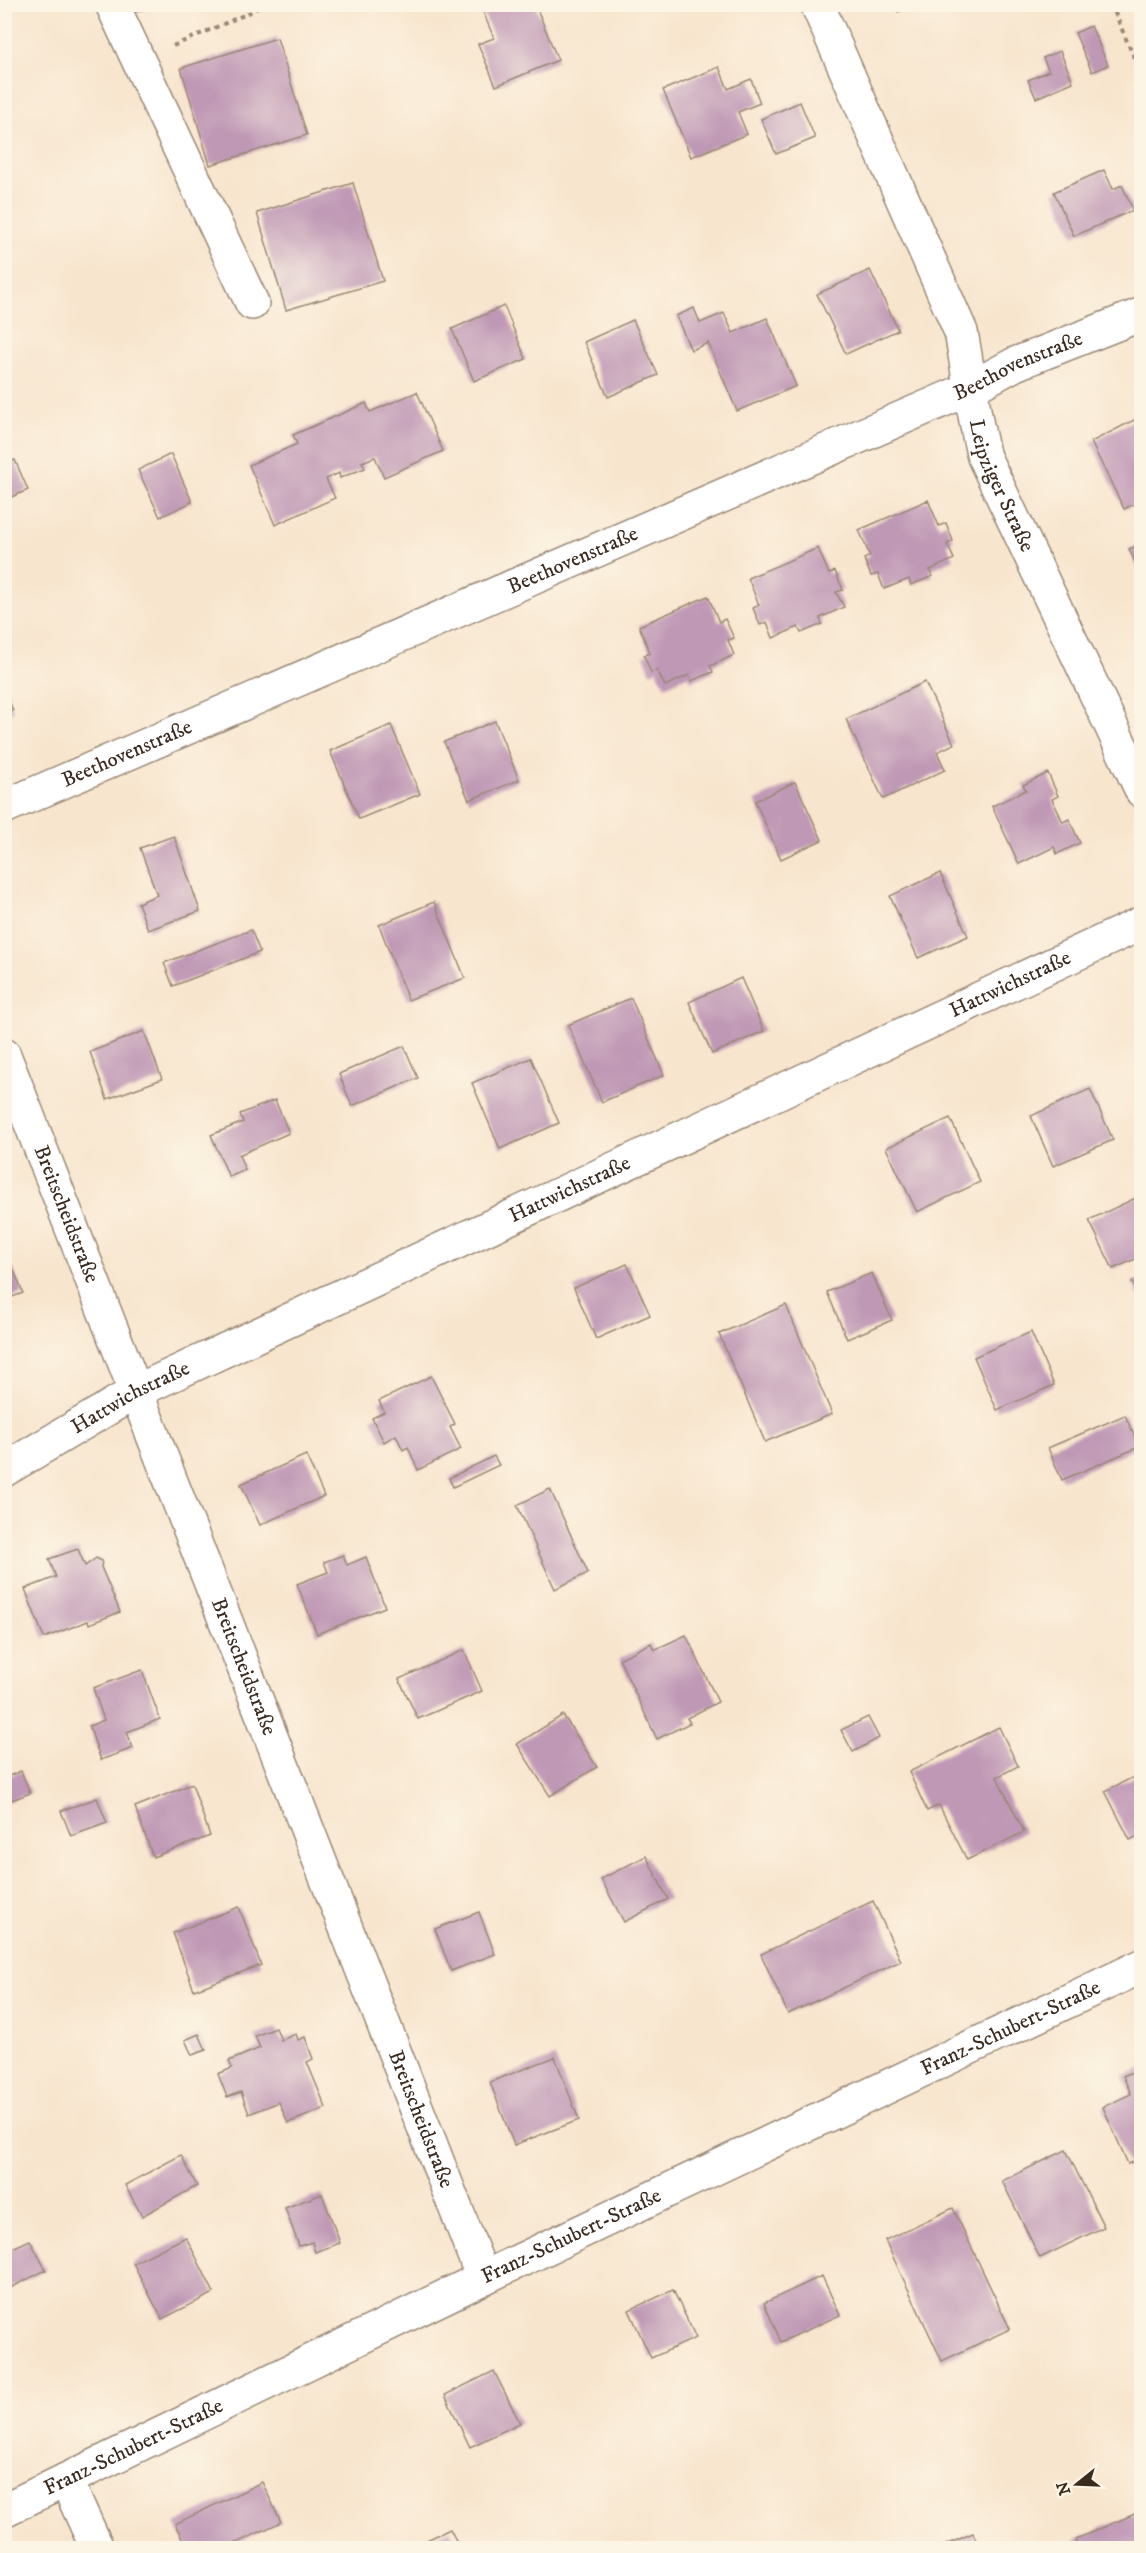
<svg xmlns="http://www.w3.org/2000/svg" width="1146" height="2553" font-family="'IM FELL DW Pica',serif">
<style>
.building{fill:#bf98b5}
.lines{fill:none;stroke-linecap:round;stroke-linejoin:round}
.minor-casing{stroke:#9a8876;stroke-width:36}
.path{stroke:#9a8876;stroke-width:4;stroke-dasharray:4.5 4.5;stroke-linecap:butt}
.minor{stroke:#fff;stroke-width:33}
.labels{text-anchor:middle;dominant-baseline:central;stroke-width:4.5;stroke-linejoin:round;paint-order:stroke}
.street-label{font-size:21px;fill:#3b2a1e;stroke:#fcf5e5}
</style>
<rect width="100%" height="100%" fill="#fcf5e5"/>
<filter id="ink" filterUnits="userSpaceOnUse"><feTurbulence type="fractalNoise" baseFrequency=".0167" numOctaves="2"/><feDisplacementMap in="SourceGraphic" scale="12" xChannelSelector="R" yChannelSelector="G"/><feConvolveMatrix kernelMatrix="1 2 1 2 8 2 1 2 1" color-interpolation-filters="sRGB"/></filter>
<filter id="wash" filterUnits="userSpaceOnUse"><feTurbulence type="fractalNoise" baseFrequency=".008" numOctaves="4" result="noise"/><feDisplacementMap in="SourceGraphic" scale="24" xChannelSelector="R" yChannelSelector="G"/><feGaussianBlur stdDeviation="1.35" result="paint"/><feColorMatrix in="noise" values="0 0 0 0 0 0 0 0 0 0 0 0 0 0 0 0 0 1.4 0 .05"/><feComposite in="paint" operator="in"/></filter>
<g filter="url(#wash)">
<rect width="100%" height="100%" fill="#f8e5ce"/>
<g id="blocks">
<g class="building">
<path d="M128,4H158V5L131,13Z"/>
<path d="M501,4H535L558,60L496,86L478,44L494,38L483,12Z"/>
<path d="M895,4H915L898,12Z"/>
<path d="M1091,26L1108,65L1092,72L1075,33Z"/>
<path d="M277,38L307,135L210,165L181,68Z"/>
<path d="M1060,51L1073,82L1036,98L1028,80L1049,71L1043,58Z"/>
<path d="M719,67L728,89L751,79L760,103L738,112L747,134L691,157L663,90Z"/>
<path d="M800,102L815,138L776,154L761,119Z"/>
<path d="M1104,170L1113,189L1122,185L1133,210L1074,236L1054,192Z"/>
<path d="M353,183L383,281L286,310L257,213Z"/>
<path d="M870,270L898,330L846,354L817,294Z"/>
<path d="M504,306L526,359L474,381L452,329Z"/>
<path d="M694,308L700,323L724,313L733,333L767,318L796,386L737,411L708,343L691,350L676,316Z"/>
<path d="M633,320L658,375L608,397L584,342Z"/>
<path d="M417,392L443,451L384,477L375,457L362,462L365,468L340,478L339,473L326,479L335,498L275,525L249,465L297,444L293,435L366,403L370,412Z"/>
<path d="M1140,417L1142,500L1124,509L1091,442Z"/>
<path d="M171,454L192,502L160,517L138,470Z"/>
<path d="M15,460L28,490L4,500V464Z"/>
<path d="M928,500L939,526L946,523L953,541L947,544L954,559L930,570L933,576L911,585L909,579L884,589L878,574L871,576L864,559L870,556L859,530Z"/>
<path d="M1142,544V577L1129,549Z"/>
<path d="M818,548L829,574L835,571L843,590L836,592L844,607L820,618L822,624L801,633L798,627L773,638L767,622L760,625L753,608L759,605L748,578Z"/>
<path d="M708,596L719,622L725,619L734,638L728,640L734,655L710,666L713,672L691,681L689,675L665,686L657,670L651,673L644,655L650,653L639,626Z"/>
<path d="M925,682L954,744L937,752L945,770L883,799L846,719Z"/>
<path d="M4,688L13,711L4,714Z"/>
<path d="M495,721L519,780L469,800L444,742Z"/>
<path d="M391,725L420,794L359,819L330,751Z"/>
<path d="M1048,773L1058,796L1052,799L1063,822L1069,819L1080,843L1057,854L1054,847L1019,864L992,806L1026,790L1023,785Z"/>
<path d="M795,782L822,840L781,859L755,801Z"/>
<path d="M174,836L200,911L148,930L138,903L157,895L140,848Z"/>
<path d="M940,873L968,936L918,958L890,896Z"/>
<path d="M434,902L465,978L408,1000L379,925Z"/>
<path d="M251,930L260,952L173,986L164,963Z"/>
<path d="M741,978L764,1031L712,1054L689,1002Z"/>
<path d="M631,998L664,1075L602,1102L568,1025Z"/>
<path d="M144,1031L162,1079L107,1099L90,1052Z"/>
<path d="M404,1046L418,1078L352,1106L339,1074Z"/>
<path d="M531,1058L559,1123L500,1149L472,1083Z"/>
<path d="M1090,1089L1113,1140L1053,1166L1031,1116Z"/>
<path d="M275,1100L289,1133L239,1155L245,1170L229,1177L211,1135L243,1122L240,1114Z"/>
<path d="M950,1118L980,1182L917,1212L886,1148Z"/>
<path d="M1142,1195V1256L1113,1269L1089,1220Z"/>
<path d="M4,1246L23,1293L4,1300Z"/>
<path d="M627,1264L650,1315L596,1339L574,1288Z"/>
<path d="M872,1273L892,1320L847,1339L827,1292Z"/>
<path d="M1142,1278V1302L1132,1282Z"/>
<path d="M786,1305L832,1414L765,1442L719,1334Z"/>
<path d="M1031,1332L1054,1385L997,1410L974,1357Z"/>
<path d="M431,1376L455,1424L450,1427L461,1449L418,1470L408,1447L403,1450L396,1435L384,1442L372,1418L384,1412L379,1401Z"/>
<path d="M1125,1415L1139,1447L1062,1480L1048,1448Z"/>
<path d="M306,1455L324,1496L260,1525L241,1484Z"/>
<path d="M494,1456L499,1465L453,1487L449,1478Z"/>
<path d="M550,1489L588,1573L555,1589L517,1505Z"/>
<path d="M78,1549L85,1566L96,1558L102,1561L101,1567L120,1612L89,1624L88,1621L44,1638L25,1589L56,1577L49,1559Z"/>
<path d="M343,1555L347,1565L366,1557L385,1607L317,1634L297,1584L328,1572L324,1562Z"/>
<path d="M686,1635L718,1702L687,1718L690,1723L657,1739L619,1659L651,1643L654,1650Z"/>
<path d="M464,1650L482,1691L418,1719L399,1679Z"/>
<path d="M142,1670L160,1719L127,1732L133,1748L101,1760L89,1726L104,1720L93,1688Z"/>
<path d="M563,1715L597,1767L550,1796L517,1744Z"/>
<path d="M868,1717L879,1738L853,1752L841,1730Z"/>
<path d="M999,1727L1018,1766L997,1777L1024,1832L967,1860L939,1805L927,1811L909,1772Z"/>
<path d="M21,1771L30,1793L4,1803V1778Z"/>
<path d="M1142,1773V1834L1130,1840L1105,1791Z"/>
<path d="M192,1784L210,1836L153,1857L135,1807Z"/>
<path d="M97,1798L107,1823L71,1836L61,1811Z"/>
<path d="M646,1856L668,1899L624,1922L601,1879Z"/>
<path d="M873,1901L901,1961L788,2014L761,1954Z"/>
<path d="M239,1907L261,1965L194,1990L173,1933Z"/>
<path d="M479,1912L495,1954L451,1971L435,1929Z"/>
<path d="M276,2028L281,2040L296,2034L298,2040L305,2037L313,2059L307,2062L326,2108L288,2123L279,2102L249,2114L241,2092L227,2097L218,2074L232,2068L229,2061L260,2048L255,2036Z"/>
<path d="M199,2034L206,2050L192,2055L185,2040Z"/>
<path d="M555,2057L579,2120L514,2145L490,2082Z"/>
<path d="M1142,2068V2158L1128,2164L1103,2107L1131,2094L1123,2076Z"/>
<path d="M1066,2150L1104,2227L1040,2258L1002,2181Z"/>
<path d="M181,2155L197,2186L142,2216L125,2185Z"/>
<path d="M322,2194L340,2243L315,2252L312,2242L299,2246L285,2208Z"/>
<path d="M953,2208L1010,2329L942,2361L885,2240Z"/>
<path d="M186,2237L214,2293L162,2319L133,2263Z"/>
<path d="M30,2240L46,2270L4,2291V2252Z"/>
<path d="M822,2276L840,2315L781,2342L764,2303Z"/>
<path d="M673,2290L696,2338L651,2358L629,2310Z"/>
<path d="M494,2371L520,2423L470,2447L445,2395Z"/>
<path d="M262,2482L281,2522L226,2548H187L175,2524Z"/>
<path d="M1142,2511V2548H1080L1076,2539Z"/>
<path d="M450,2529L460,2548H410Z"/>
<path d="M973,2533L980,2548H939Z"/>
</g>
</g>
</g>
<g filter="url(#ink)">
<use href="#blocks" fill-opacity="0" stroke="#9a8876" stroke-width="1.5"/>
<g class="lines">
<g class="minor-casing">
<g id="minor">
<path d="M112,4L252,303"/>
<path id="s1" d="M817,4L961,332C969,374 973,416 984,457L1142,791"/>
<path id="s2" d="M4,807L971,388L1015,364L1142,314"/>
<path id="s3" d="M4,1055L483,2278"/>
<path id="s4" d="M4,1470L135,1392L1142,923"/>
<path d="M66,2480L97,2548"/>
<path id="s5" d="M4,2510L483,2278L1142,1966"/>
</g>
</g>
<g class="path">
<path d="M1111,4L1142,76"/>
<path d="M173,46L253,11L262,4"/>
</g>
<use href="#minor" class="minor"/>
</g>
</g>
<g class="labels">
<g class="street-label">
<text stroke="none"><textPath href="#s2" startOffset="1106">Beethovenstraße</textPath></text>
<text stroke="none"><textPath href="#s1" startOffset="518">Leipziger Straße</textPath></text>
<text stroke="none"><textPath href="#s2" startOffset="620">Beethovenstraße</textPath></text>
<text stroke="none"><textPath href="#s2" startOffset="134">Beethovenstraße</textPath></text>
<text stroke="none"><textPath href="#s4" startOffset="1118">Hattwichstraße</textPath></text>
<text stroke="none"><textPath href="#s4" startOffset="632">Hattwichstraße</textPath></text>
<text stroke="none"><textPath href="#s3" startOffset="171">Breitscheidstraße</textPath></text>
<text stroke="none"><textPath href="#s4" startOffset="146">Hattwichstraße</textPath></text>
<text stroke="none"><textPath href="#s3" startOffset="657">Breitscheidstraße</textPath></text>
<text stroke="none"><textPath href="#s5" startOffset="1116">Franz-Schubert-Straße</textPath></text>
<text stroke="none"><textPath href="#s3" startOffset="1143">Breitscheidstraße</textPath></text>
<text stroke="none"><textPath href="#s5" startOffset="630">Franz-Schubert-Straße</textPath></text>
<text stroke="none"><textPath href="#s5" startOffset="144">Franz-Schubert-Straße</textPath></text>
</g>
</g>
<rect width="1146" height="2553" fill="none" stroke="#fcf5e5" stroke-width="24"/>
<g transform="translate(1077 2484) rotate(252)" stroke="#fcf5e5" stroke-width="4.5" paint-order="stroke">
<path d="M0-4.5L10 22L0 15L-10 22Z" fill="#3b2a1e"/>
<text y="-9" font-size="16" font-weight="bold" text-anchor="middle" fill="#3b2a1e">N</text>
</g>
</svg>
